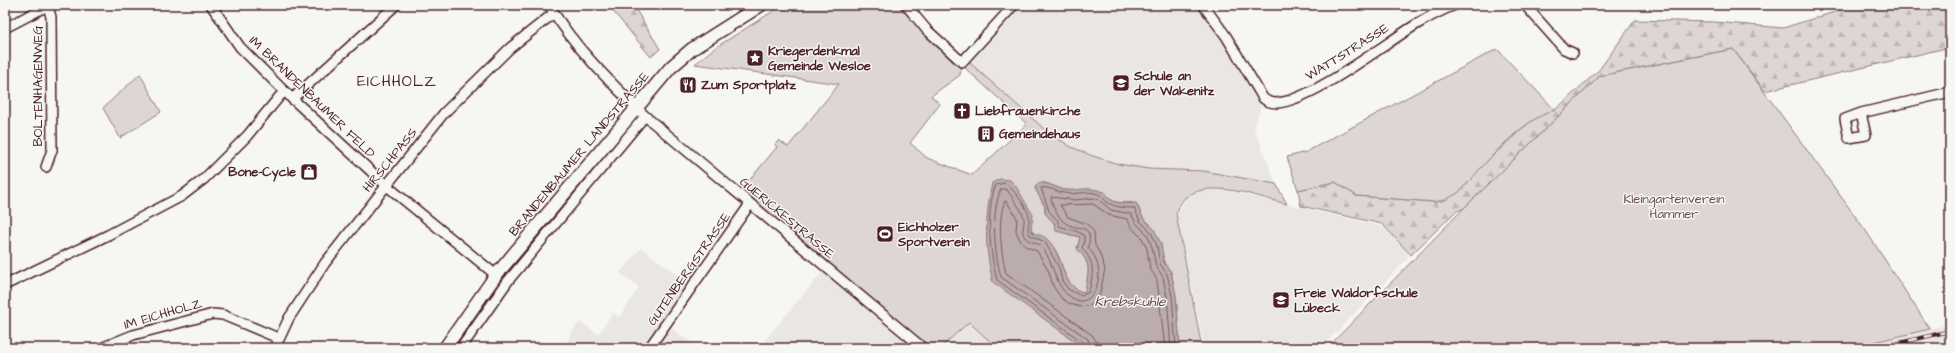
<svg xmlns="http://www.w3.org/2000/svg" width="1955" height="353" font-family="'Architects Daughter',sans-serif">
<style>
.built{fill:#e9e6e3}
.forest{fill:url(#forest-firs);stroke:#947a80}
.green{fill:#ddd6d5;stroke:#947a80}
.water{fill:#bbadae;stroke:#8e747a}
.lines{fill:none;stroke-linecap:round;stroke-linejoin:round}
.shore{stroke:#77585f;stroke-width:1}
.minor-casing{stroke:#4a1f2b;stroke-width:12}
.major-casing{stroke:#4a1f2b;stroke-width:15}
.minor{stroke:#f6f6f2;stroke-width:9}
.major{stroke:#f6f6f2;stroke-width:12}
.rail-casing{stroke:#4a1f2b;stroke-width:4}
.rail{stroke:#f6f6f2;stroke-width:2.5;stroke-dasharray:8;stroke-linecap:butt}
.labels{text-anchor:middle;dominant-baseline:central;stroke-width:3;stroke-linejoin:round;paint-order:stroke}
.poi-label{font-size:13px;font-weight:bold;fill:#4a1f2b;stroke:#f6f6f2;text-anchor:start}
.street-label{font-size:13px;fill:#4a1f2b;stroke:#f6f6f2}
.park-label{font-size:13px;fill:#6f4d56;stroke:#f6f6f2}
.water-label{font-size:14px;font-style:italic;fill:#6c4a52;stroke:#f6f6f2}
.quarter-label{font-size:15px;letter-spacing:1px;fill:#4a1f2b;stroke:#f6f6f2}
</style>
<defs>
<pattern id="forest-firs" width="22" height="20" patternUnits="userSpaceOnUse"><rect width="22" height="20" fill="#ddd6d5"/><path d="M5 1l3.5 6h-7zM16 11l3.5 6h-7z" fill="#bfb7b7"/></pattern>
</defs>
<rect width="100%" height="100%" fill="#f6f6f2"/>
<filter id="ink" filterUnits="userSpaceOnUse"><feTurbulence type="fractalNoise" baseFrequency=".025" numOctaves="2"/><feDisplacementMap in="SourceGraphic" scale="8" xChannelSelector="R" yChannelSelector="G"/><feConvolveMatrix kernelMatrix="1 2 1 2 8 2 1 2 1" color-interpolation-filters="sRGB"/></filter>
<g filter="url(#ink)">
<g class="built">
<path d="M1023,5H1199L1223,38L1262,102L1254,128L1276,184L1203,171L1149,169L1118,164L1069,146L1043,128L970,63Z"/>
<path d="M1220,189L1381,226L1405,249L1408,254L1407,259L1327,342L1325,341L1321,348H1204L1177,215L1185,199L1202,190Z"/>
<path d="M641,248L693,286L666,325L699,348H564L572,331L580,322L598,334L613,313L620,317L639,287L620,273Z"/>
<path d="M826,268L923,348H758Z"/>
<path d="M969,322L997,348H940Z"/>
<path d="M1950,324V348H1848L1930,329Z"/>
</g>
<g class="forest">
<path d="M608,5H633L660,49L651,57Z"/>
<path d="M1857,5H1950V47L1765,91L1733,49L1600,76L1464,208L1455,212L1411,255L1382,224L1301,206L1298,190L1335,182L1357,196L1434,202L1445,200L1529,122L1544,113L1555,110L1599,70L1635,20L1714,22L1783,28Z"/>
</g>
<g class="green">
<path d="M783,5H898L924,34L961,69L960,75L931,96L940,104L910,143L927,158L972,175L1027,124L965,68L970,63L1043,128L1069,146L1093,156L1118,164L1149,169L1203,171L1276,184L1287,204C1260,198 1209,177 1185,198C1181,201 1178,210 1176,214L1202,348H1180L1176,296L1171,272L1164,263L1163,255L1150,224L1143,218L1137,204C1124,199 1116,209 1105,192L1088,189L1076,191L1064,190L1046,183H1038L1035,188L1045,207V213L1054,223L1055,227L1070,235H1075L1080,237V242L1077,246C1092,267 1089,267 1085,291L1082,292C1060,284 1066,260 1051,245C1046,240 1037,238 1033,232C1026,224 1019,197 1015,185L1044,318L1084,348H997L969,322L940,348H923L826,268L829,263L742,189L777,147L775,145L779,140L788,147L839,84L695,64L713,49Z"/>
<path d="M1497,49L1555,110C1518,121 1485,165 1458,193L1445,200L1434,202L1357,196L1335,182L1298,190L1287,157L1306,152Z"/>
<path d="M1733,49L1866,231L1930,329L1848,348H1327L1464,208L1600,76Z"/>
<path d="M140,74L161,112L120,138L103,108Z"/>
</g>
<path class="water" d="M1000,179L1010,180L1015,185L1033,215L1031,229L1033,233C1037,234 1044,236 1047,239C1064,255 1060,284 1082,292L1085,291C1088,272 1093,265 1077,249L1080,237L1056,231L1054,223L1045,213V207L1035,188L1038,183C1047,182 1056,188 1065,190C1076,191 1086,187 1097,190C1103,191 1104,194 1109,198C1116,205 1127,204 1136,203L1143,218L1154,229L1161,244L1164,263L1171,272L1176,296L1180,348H1084L993,282C984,246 985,219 992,183Z"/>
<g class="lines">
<g class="shore">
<path d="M1086,348L1084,343L997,280C990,254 985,210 996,185L1004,183C1011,185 1028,209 1029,216C1030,223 1026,228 1030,235L1045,242L1059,268L1062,281L1068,289L1081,296L1089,292C1093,272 1096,264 1082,248L1084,242V236C1080,231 1065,228 1059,226L1058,221L1049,211L1041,188C1047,186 1057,192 1064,193C1075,195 1085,191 1095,193C1102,195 1103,198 1107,202C1116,208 1125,208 1134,208L1140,221L1151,232L1157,246L1160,264L1167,274L1172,296L1176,348"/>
<path d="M1091,348L1088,339L1001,277C994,253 991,212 1001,189H1005L1008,191C1012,198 1022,209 1024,218C1025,225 1021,229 1024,236C1028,243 1037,241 1042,247C1057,267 1053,292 1079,301C1095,302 1101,279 1098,267C1097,260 1093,253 1088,247C1095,221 1075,232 1064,222C1057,216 1052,206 1051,197L1075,200L1094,198L1099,200L1111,210L1131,214L1136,223L1147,234L1152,247L1156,266L1163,277L1167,297L1171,348"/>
<path d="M1097,348L1096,341L1092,335L1006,273C1001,254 997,219 1005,201L1007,202L1017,218L1016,231L1020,240L1025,246L1037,251L1049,272L1053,286L1061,298L1070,304L1081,307L1091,305L1097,301L1100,293L1105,269L1099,252L1095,246L1094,232L1087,224L1068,217L1060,205L1093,204L1109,215L1127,219L1132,228L1142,238L1147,249L1150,268L1157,280L1165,348"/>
</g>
<g class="minor-casing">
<g id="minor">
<path d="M211,5L240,47L284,91L387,186L496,275"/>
<path d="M549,5C575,48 610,82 645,116L923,348"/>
<path d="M906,5L926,29L962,62L1014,5"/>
<path d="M1203,5L1226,36L1263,98C1267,102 1271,103 1277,103C1313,100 1384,44 1417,24C1429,17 1442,10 1455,5"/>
<path d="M1525,5L1564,49L1573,53"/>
<path d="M5,28L49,5"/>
<path d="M292,99L396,5"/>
<path d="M1861,113L1866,135L1849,138L1845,119L1861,113L1950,92"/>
<path d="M46,167L52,150L51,17L48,6"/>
<path d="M5,285L108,235L182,196L204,179L247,136L284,91"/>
<path d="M101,348L133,335L213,314L223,315L278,338"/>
<path d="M275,348L289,318L325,263L444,113L510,48L554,13"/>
<path d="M461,348L508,281L645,116"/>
<path d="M649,348L750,204"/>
</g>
</g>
<g class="major-casing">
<path id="major" d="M445,348L496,275L671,67L692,49L761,5"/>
</g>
<use href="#minor" class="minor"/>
<use href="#major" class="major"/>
<g class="rail-casing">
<path id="rail" d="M1878,348L1950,331"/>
</g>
<use href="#rail" class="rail"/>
</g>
</g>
<defs>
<g id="sight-square" transform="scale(0.9)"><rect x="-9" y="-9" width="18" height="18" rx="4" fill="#4a1f2b" stroke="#f6f6f2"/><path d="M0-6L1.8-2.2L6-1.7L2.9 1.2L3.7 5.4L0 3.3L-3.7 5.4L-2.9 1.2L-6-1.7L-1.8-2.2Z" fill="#fff"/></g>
<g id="school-square" transform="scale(0.9)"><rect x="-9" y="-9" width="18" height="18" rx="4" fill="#4a1f2b" stroke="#f6f6f2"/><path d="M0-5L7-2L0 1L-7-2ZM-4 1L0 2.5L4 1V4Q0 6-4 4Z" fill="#fff"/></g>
<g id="restaurant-square" transform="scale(0.9)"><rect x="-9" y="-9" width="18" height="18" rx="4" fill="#4a1f2b" stroke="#f6f6f2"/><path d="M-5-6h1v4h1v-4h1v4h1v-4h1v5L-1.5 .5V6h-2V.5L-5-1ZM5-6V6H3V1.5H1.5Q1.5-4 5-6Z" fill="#fff"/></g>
<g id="church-square" transform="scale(0.9)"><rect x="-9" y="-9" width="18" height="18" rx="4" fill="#4a1f2b" stroke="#f6f6f2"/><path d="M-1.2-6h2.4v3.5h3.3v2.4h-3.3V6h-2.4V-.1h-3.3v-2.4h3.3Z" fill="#fff"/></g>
<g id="building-square" transform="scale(0.9)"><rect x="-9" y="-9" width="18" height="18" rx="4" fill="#4a1f2b" stroke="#f6f6f2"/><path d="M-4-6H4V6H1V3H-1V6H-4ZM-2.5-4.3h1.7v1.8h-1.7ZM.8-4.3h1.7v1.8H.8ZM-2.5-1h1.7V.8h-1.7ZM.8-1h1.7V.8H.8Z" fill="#fff"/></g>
<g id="shop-square" transform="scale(0.9)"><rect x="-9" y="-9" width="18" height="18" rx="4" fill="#4a1f2b" stroke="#f6f6f2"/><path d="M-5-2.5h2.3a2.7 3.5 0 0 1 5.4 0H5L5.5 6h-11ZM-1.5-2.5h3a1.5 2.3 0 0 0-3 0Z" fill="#fff"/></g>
<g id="stadium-square" transform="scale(0.9)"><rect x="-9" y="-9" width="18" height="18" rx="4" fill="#4a1f2b" stroke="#f6f6f2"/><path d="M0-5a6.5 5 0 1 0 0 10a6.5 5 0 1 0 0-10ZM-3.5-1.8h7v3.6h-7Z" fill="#fff"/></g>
</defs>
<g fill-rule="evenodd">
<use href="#sight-square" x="755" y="58"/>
<use href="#school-square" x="1121" y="83"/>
<use href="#restaurant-square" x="688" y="85"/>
<use href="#church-square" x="962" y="111"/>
<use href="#building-square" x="986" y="134"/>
<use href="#shop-square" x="309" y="172"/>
<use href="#stadium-square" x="885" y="234"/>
<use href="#school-square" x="1281" y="300"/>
</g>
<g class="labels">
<g class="poi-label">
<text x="768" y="51">Kriegerdenkmal<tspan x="768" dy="15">Gemeinde Wesloe</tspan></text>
<text x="1134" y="76">Schule an<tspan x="1134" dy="15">der Wakenitz</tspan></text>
<text x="701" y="85">Zum Sportplatz</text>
<text x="975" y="111">Liebfrauenkirche</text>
<text x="999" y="134">Gemeindehaus</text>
<text x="296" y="172" text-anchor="end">Bone-Cycle</text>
<text x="898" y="227">Eichholzer<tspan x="898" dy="15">Sportverein</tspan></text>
<text x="1294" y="293">Freie Waldorfschule<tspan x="1294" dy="15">Lübeck</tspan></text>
</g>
<g class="street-label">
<text transform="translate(1347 52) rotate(-32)">WATTSTRASSE</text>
<text transform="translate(38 86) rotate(-90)">BOLTENHAGENWEG</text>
<text transform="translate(312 97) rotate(44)">IM BRANDENBAUMER FELD</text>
<text transform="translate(579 154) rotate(-50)">BRANDENBAUMER LANDSTRASSE</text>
<text transform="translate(390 160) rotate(-51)">HIRSCHPASS</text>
<text transform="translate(787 218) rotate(40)">GUERICKESTRASSE</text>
<text transform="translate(689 269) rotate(-55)">GUTENBERGSTRASSE</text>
<text transform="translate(163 314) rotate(-16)">IM EICHHOLZ</text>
</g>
<g class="park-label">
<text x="1674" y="199">Kleingartenverein<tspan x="1674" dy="15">Hammer</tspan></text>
</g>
<g class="water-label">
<text x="1130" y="302">Krebskuhle</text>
</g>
<g class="quarter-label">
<text x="397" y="81">EICHHOLZ</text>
</g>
</g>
<rect width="1955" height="353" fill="none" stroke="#f6f6f2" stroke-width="20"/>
<rect x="10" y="10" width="1935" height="333" fill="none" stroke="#4a1f2b" stroke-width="1.5" filter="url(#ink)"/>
</svg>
